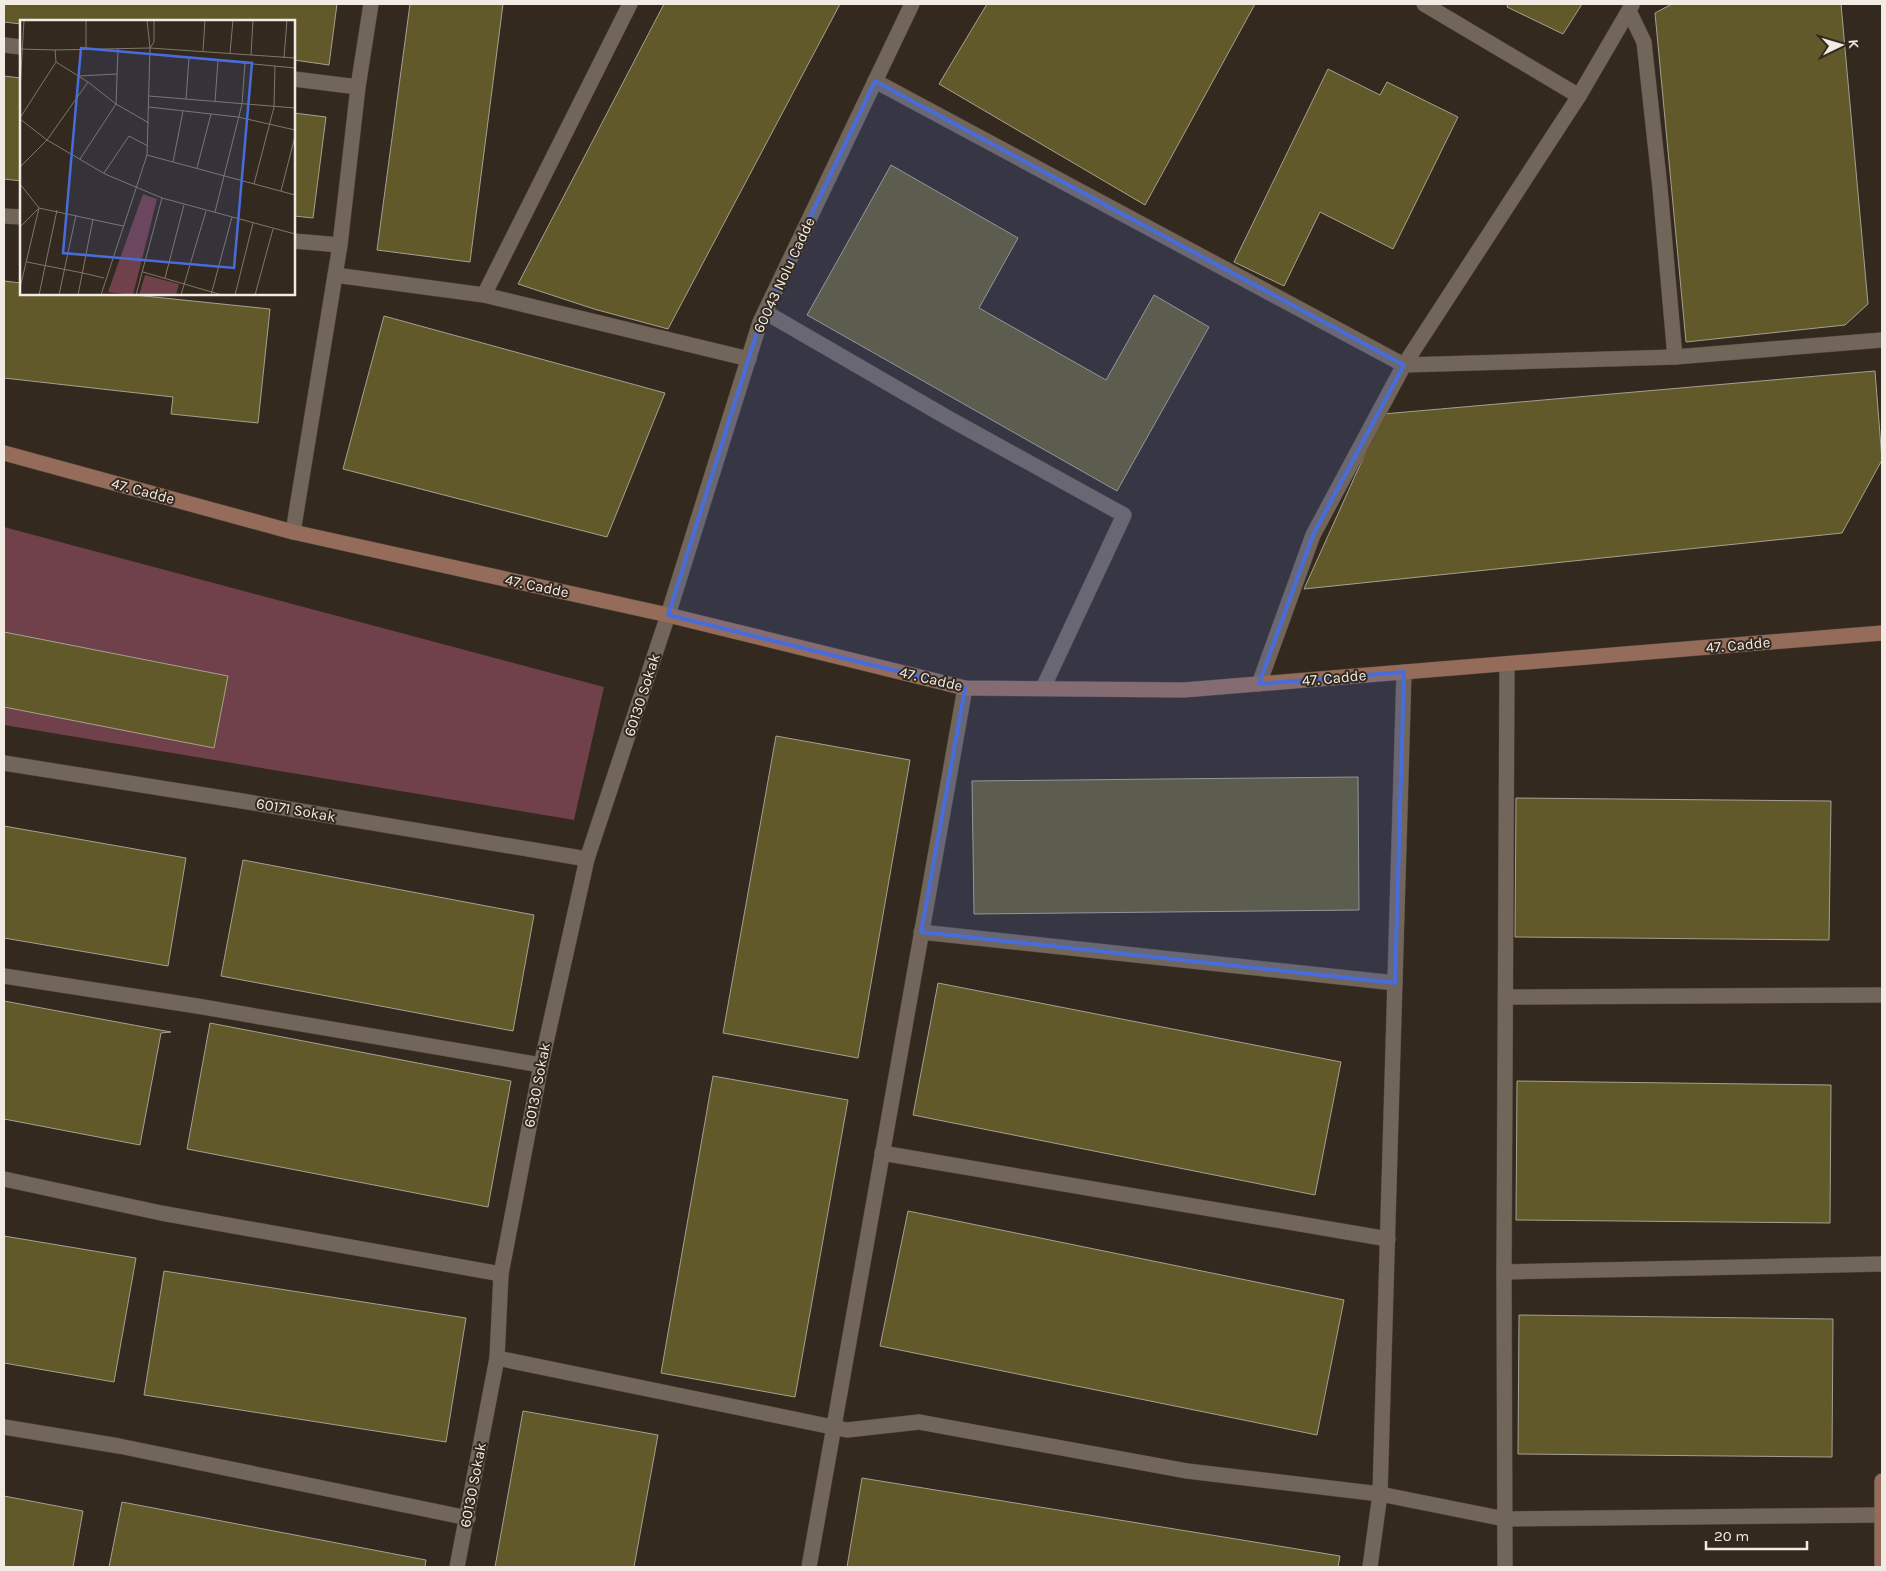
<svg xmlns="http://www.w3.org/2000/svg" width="1886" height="1571" font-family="Karla,sans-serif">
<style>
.park{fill:#70414a}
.building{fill:#62592b;stroke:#a4a190}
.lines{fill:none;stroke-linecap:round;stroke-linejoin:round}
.lane-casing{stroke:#4f463d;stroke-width:16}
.street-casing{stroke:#4f463d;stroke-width:16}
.secondary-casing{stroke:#4f463d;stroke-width:16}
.lane{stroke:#72665a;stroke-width:15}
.street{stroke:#72665a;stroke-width:15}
.secondary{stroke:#956c59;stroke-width:15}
.marked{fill:#486dda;fill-opacity:0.2;stroke:#486dda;stroke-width:4;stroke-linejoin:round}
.labels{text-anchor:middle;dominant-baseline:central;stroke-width:4;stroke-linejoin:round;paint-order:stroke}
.street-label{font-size:15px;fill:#f2ebe4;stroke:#33291e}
.inset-road{fill:none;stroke:#7f776d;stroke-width:1}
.view{fill:#486dda;fill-opacity:0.15;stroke:#486dda;stroke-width:2.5}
.inset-edge{fill:none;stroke:#f2ebe4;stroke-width:2.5}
</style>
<rect width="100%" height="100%" fill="#33291e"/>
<path class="park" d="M4,527L604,687L574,820L4,725Z"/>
<g class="building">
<path d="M4,4H337L329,65L294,60V21H21V24L4,22Z"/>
<path d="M410,4H503L470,262L377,250Z"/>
<path d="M664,4H840L668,329L594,309L518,284Z"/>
<path d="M987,4H1255L1145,205L939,84Z"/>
<path d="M1508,4H1582L1563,34L1507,7Z"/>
<path d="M1672,4H1841L1868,304L1845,325L1686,342L1655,13Z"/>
<path d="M1328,69L1380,95L1387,82L1458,117L1393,249L1320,212L1284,286L1234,262Z"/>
<path d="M4,76L21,78V181L4,179Z"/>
<path d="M294,113L326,117L313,218L294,216Z"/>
<path d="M891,165L1018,238L979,308L1106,380L1154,295L1209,327L1117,491L807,315Z"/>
<path d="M4,281L21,283V294H125L270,309L258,423L171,414L173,397L4,378Z"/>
<path d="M384,316L665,393L607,537L343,469Z"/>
<path d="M1875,371L1882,460L1842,533L1304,589L1383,414Z"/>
<path d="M4,632L228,676L214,748L4,707Z"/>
<path d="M776,736L910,760L858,1058L723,1033Z"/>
<path d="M1358,777L1359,910L974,914L972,781Z"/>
<path d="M1516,798L1831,801L1829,940L1515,937Z"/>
<path d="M4,826L186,858L168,966L4,938Z"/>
<path d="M243,860L534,915L513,1031L221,976Z"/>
<path d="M938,983L1341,1062L1315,1195L913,1115Z"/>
<path d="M4,1001L171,1032L161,1033L140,1145L4,1119Z"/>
<path d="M210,1023L511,1081L488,1207L187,1149Z"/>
<path d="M713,1076L848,1100L795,1397L661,1373Z"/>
<path d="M1517,1081L1831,1085L1830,1223L1516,1220Z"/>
<path d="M908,1211L1344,1300L1317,1435L880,1346Z"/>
<path d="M4,1236L136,1258L114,1382L4,1363Z"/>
<path d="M164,1271L466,1318L446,1442L144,1395Z"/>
<path d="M1519,1315L1833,1319L1832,1457L1518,1454Z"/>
<path d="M523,1411L658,1435L634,1567H495Z"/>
<path d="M862,1478L1340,1556L1338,1567H847Z"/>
<path d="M4,1496L83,1511L73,1567H4Z"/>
<path d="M122,1502L426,1560L425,1567H109Z"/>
</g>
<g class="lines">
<g class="lane-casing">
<g id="lane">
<path d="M335,275L484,295L630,4"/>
<path d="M484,295L749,359"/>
</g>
</g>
<g class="street-casing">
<g id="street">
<path d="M1424,4L1579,96L1632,5"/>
<path d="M1629,11L1644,42L1660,188L1675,357"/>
<path d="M4,45L21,47"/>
<path d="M294,79L358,87"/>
<path d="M875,81L1404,365L1579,96"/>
<path d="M4,216L21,217"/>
<path d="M294,241L340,245"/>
<path d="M765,312L948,418L1124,515L1043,688"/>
<path d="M293,532L340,245L358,87L371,4"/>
<path d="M1259,684L1313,535L1404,365L1675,357L1882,340"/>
<path d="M4,763L242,801L587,859"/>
<path d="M921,932L1395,983"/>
<path d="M4,976L197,1006L541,1065"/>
<path d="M1506,997L1882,995"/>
<path d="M882,1153L1388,1239"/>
<path d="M4,1179L161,1213L501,1274"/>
<path d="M1504,1272L1882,1264"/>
<path d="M497,1358L847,1430L919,1422L1187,1471L1380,1494L1505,1519L1882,1515"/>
<path d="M4,1427L119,1446L468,1518"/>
<path d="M457,1567L497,1358L501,1274L541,1065L587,859L668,615L760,322L912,4"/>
<path d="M809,1567L965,688"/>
<path d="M1370,1567L1380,1494L1404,672"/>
<path d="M1505,1567L1504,1272L1507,664"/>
</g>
</g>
<g class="secondary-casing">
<g id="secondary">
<path d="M4,453L293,532L668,615L965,688L1184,690L1882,633"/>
<path d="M1882,1567V1481"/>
</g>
</g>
<use href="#lane" class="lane"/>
<use href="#street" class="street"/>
<use href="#secondary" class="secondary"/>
</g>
<path class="marked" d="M875,81L1404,365L1313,535L1259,684L1404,672L1395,983L921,932L965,688L668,615L760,322Z"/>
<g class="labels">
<g class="street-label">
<text transform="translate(784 275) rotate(-65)">60043 Nolu Cadde</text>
<text transform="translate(143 491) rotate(15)">47. Cadde</text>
<text transform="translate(537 586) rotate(12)">47. Cadde</text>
<text transform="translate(1738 645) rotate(-5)">47. Cadde</text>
<text transform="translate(1334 678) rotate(-5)">47. Cadde</text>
<text transform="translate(931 679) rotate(13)">47. Cadde</text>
<text transform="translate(642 695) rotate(-72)">60130 Sokak</text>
<text transform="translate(296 810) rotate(10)">60171 Sokak</text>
<text transform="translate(537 1085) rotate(-79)">60130 Sokak</text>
<text transform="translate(473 1485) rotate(-79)">60130 Sokak</text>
</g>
</g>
<g transform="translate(20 20)">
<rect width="275" height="275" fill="#33291e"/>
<path d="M123,174L137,179L113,275L88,272ZM125,255L159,264L156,275H119Z" fill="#70414a"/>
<path class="inset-road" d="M66,0V28M127,0L130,28L134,22V0M98,28L96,84L129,103M0,29L35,30M183,31L185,0M210,33L213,0M130,34L275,48M231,35L233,0M264,38L267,0M59,56L97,54M0,70L4,0M129,76L275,88M166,79L169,38M195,82L198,40M129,87L218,97L275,110M0,98L36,42L35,30L130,28L275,38M0,99L27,120L85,154L142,178L275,214M127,135L275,175M60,139L96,84L68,62M153,142L163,91M0,147L27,120L68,62L36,42M177,148L191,94M84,153L109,116L128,126M0,164L19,188L103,206M234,164L254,87L255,46M261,171L275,116M195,192L222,84L225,43M0,207L18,189M7,242L63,253M123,252L202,275M63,253L84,258M145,258L164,185M0,268L19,188M19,275L37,190M39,275L56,195M58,275L73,199M81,275L127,135L130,28M116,275L142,178M161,275L186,191M191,275L212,197M215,275L233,203M235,275L253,209"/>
<path class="view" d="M61,28L232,43L214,248L43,233Z"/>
<rect width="275" height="275" class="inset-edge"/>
</g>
<rect width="1886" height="1571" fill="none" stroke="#f2ebe4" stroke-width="10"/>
<g transform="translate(1841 45) rotate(85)" stroke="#33291e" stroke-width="4" paint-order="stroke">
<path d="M0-4L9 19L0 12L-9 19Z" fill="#f2ebe4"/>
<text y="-8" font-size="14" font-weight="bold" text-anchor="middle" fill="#f2ebe4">K</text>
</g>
<path d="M1706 1541v8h101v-8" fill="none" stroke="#f2ebe4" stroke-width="2.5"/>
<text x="1714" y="1541" font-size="15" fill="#f2ebe4" stroke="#33291e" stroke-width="4" paint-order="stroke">20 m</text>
</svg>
